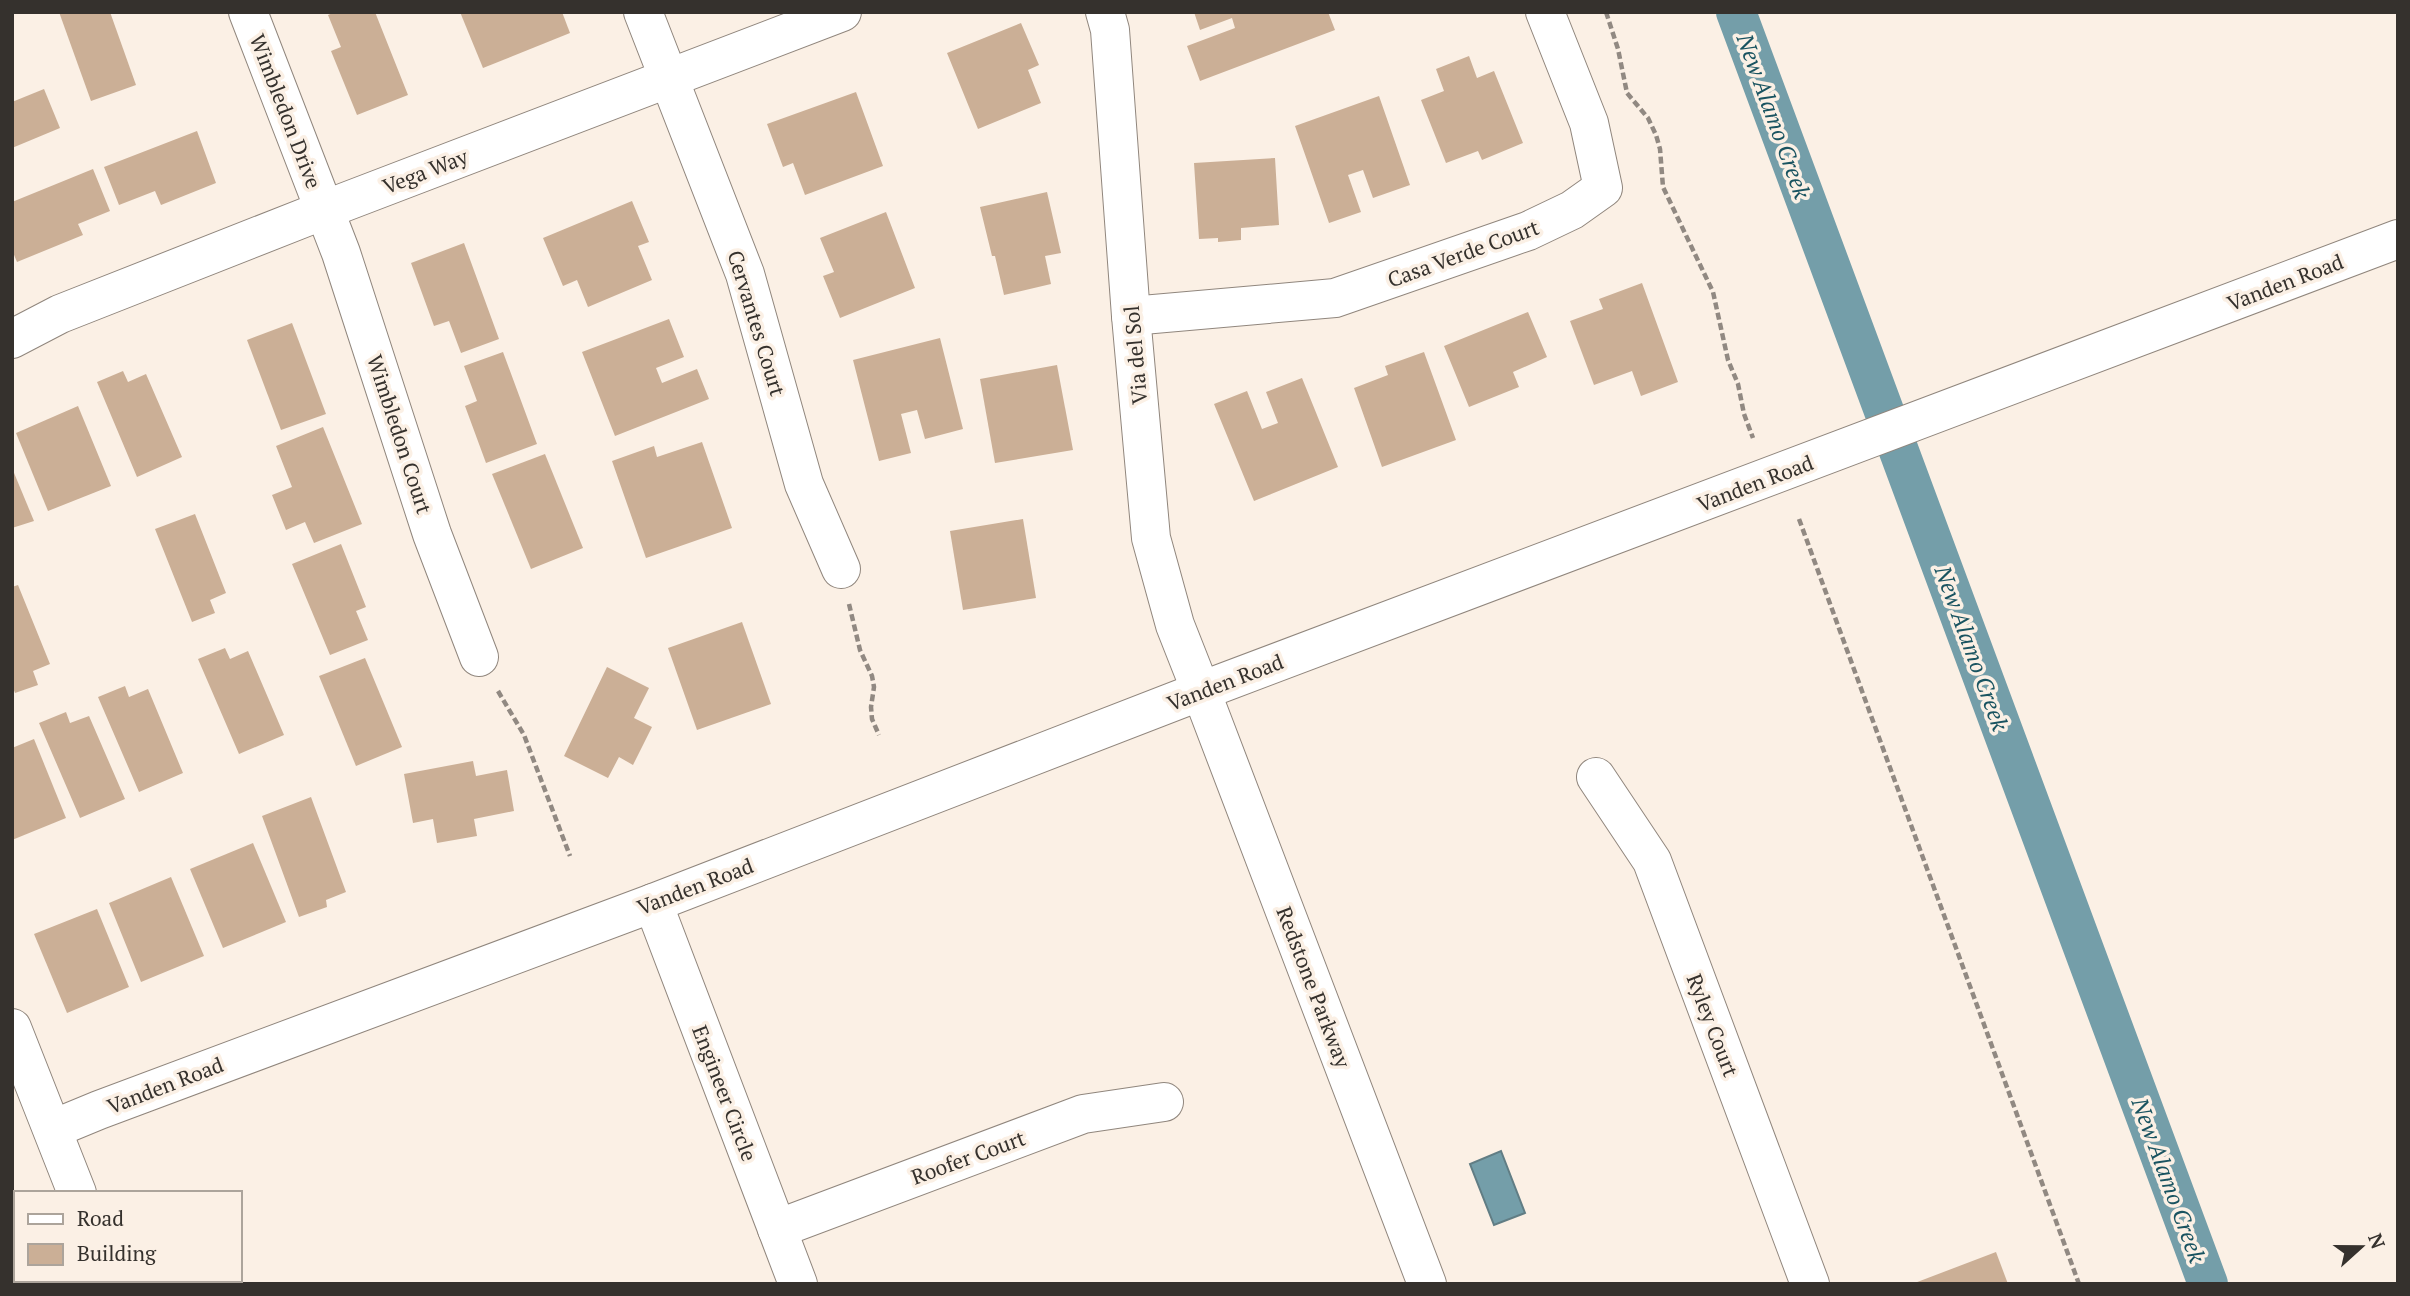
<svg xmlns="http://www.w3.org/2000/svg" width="2410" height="1296" font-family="'PT Serif',serif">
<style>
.water{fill:#749ea9;stroke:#617d84;stroke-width:2}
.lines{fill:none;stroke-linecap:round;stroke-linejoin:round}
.canal{stroke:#749ea9;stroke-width:40}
.building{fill:#cbaf96}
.minor-casing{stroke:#90867d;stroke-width:40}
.tertiary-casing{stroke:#90867d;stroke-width:40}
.path{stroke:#918982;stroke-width:4.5;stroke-dasharray:7 3.5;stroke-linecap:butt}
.minor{stroke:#fff;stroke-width:38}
.tertiary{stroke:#fff;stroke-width:38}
.labels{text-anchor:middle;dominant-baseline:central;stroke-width:7;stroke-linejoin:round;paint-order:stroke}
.street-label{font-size:21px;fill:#35312d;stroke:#fbf0e5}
.water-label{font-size:23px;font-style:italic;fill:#195360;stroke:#fbf0e5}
</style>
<rect width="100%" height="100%" fill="#fbf0e5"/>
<path class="water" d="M1501,1151L1525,1213L1494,1225L1470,1164Z"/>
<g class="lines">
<path class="canal" d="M1736,12L2208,1284"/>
</g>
<g class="building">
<path d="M59,12H110L136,85L91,101Z"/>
<path d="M335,12H375L408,95L357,115L331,51L341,47L328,15Z"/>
<path d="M460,12H562L570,33L483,68Z"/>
<path d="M1194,12H1328L1335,30L1200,81L1187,46L1235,28L1232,18L1200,30Z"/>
<path d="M1021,23L1039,65L1028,70L1041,103L978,129L947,53Z"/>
<path d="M1469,56L1477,78L1494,71L1523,143L1482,160L1478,151L1446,163L1421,100L1444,91L1436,69Z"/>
<path d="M44,89L60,128L12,148V102Z"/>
<path d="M856,92L883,166L805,195L793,163L783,167L767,124Z"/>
<path d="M1379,96L1410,185L1373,198L1363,170L1348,175L1361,212L1329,223L1295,126Z"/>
<path d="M197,131L216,183L161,205L155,191L119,205L104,167Z"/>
<path d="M1275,158L1279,225L1241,228V240L1218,242V238L1199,239L1194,163Z"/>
<path d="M93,169L110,211L78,224L83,235L17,262L12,250V202Z"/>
<path d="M1047,192L1061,253L1045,256L1051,284L1004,295L995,256H992L980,207Z"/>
<path d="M632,201L649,242L638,246L652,280L588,307L577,280L563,286L543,238Z"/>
<path d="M886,212L915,288L840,318L823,276L834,272L820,238Z"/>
<path d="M464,243L499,339L461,353L449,321L434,326L411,263Z"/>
<path d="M1642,283L1678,382L1641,396L1632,371L1594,385L1570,321L1603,309L1599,299Z"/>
<path d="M1528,312L1547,357L1513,372L1519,387L1469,407L1444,346Z"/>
<path d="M669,319L684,357L656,368L662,383L697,369L709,399L615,436L582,352Z"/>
<path d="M292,323L326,414L281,430L247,340Z"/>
<path d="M940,338L963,429L925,439L917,410L901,414L911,453L879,461L853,360Z"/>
<path d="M503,352L537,444L486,463L465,406L477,401L464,366Z"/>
<path d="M1424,352L1456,440L1382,467L1354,388L1388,375L1385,366Z"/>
<path d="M1057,365L1073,450L995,463L980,379Z"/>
<path d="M123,371L128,382L146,374L182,457L137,477L97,382Z"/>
<path d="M1302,378L1338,467L1254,501L1214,404L1247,391L1262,429L1278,423L1266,392Z"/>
<path d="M78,406L111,486L48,511L16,433Z"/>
<path d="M323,427L362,524L314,543L305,522L286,530L272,495L292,487L276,446Z"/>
<path d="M702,442L732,528L646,558L612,461L654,446L657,457Z"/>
<path d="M545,454L583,548L531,569L492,474Z"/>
<path d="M12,468L34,521L12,528Z"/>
<path d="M195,514L226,593L210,600L215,613L192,622L155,529Z"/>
<path d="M1023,519L1036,598L963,610L950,531Z"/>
<path d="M341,544L366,607L356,611L368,640L330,655L292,564Z"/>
<path d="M18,585L50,664L33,671L38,685L15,693L12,685V587Z"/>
<path d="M742,622L771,704L697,730L668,648Z"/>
<path d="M225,648L230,659L248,651L284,735L239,754L198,659Z"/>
<path d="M365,658L402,747L356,766L319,676Z"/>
<path d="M607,667L649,688L634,718L652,727L633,765L619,757L608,778L564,756Z"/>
<path d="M125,686L129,697L148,689L183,773L139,792L98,697Z"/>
<path d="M66,712L70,723L89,716L125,799L80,818L39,723Z"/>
<path d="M34,739L66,818L12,840V748Z"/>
<path d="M473,761L476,776L507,770L514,811L474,819L477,836L437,843L433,819L413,823L404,774Z"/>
<path d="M311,797L346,892L326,900L327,907L299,917L262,816Z"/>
<path d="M253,843L286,922L223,948L190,869Z"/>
<path d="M171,877L204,956L141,982L109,903Z"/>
<path d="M97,909L129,987L67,1013L34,934Z"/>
<path d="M1996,1252L2008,1284H1912Z"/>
</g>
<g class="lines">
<g class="minor-casing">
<g id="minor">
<path d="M248,12L341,253L432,534L479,657"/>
<path d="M643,12L745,274L804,484L841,569"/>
<path d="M1105,12L1110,30L1131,316L1151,538L1175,625L1201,691"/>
<path d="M1131,316L1335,298L1528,231L1572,210L1603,188L1589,123L1545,12"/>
<path d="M12,339L60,314L324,210L842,12"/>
<path d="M1596,777L1652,861L1810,1284"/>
<path d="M653,903L798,1284"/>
<path d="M777,1229L1083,1114L1164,1102"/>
</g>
</g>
<g class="tertiary-casing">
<g id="tertiary">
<path d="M1201,691L1427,1284"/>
<path d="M12,1028L77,1193"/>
<path d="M53,1129L99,1110L653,903L1201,691L2398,239"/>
<path d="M110,1280L111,1284"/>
</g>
</g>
<g class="path">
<path d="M1606,12L1618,49L1627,93L1648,118L1656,135L1660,149L1663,187L1713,292L1728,360L1738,384L1744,414L1753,438"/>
<path d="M1799,519L2079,1284"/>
<path d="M849,604L860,650L872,676L874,687L871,707L872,719L879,735"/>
<path d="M498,691L524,735L570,856"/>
</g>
<use href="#minor" class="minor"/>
<use href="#tertiary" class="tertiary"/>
</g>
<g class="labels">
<g class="street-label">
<text transform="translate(286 111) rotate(69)">Wimbledon Drive</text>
<text transform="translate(425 171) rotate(-21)">Vega Way</text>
<text transform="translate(1463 253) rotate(-20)">Casa Verde Court</text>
<text transform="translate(2285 282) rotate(-21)">Vanden Road</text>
<text transform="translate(757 323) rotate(73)">Cervantes Court</text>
<text transform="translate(1135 355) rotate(-95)">Via del Sol</text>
<text transform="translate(400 434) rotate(72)">Wimbledon Court</text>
<text transform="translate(1755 483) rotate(-21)">Vanden Road</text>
<text transform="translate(1225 682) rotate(-21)">Vanden Road</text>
<text transform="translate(695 886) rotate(-21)">Vanden Road</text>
<text transform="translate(1314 987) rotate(69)">Redstone Parkway</text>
<text transform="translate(1713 1025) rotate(69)">Ryley Court</text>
<text transform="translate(165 1085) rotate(-21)">Vanden Road</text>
<text transform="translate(725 1093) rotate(69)">Engineer Circle</text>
<text transform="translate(968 1157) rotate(-20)">Roofer Court</text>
</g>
<g class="water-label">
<text transform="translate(1774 116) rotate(70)">New Alamo Creek</text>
<text transform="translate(1972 648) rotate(70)">New Alamo Creek</text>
<text transform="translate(2169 1180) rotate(70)">New Alamo Creek</text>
</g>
</g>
<rect width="2410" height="1296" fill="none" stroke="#35312d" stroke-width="28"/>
<rect x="14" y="1191" width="228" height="91" fill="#fbf0e5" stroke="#aca49b" stroke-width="2"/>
<rect x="28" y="1214" width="35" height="10" fill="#ffffff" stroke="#aca49b" stroke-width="2"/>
<text x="77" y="1226" font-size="21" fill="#35312d">Road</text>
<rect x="28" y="1244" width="35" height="21" fill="#cbaf96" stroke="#aca49b" stroke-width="2"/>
<text x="77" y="1261" font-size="21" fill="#35312d">Building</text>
<g transform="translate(2361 1247) rotate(69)" stroke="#fbf0e5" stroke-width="5" paint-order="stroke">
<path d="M0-5L12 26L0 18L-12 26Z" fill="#35312d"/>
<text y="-10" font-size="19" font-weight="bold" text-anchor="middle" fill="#35312d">N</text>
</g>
</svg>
